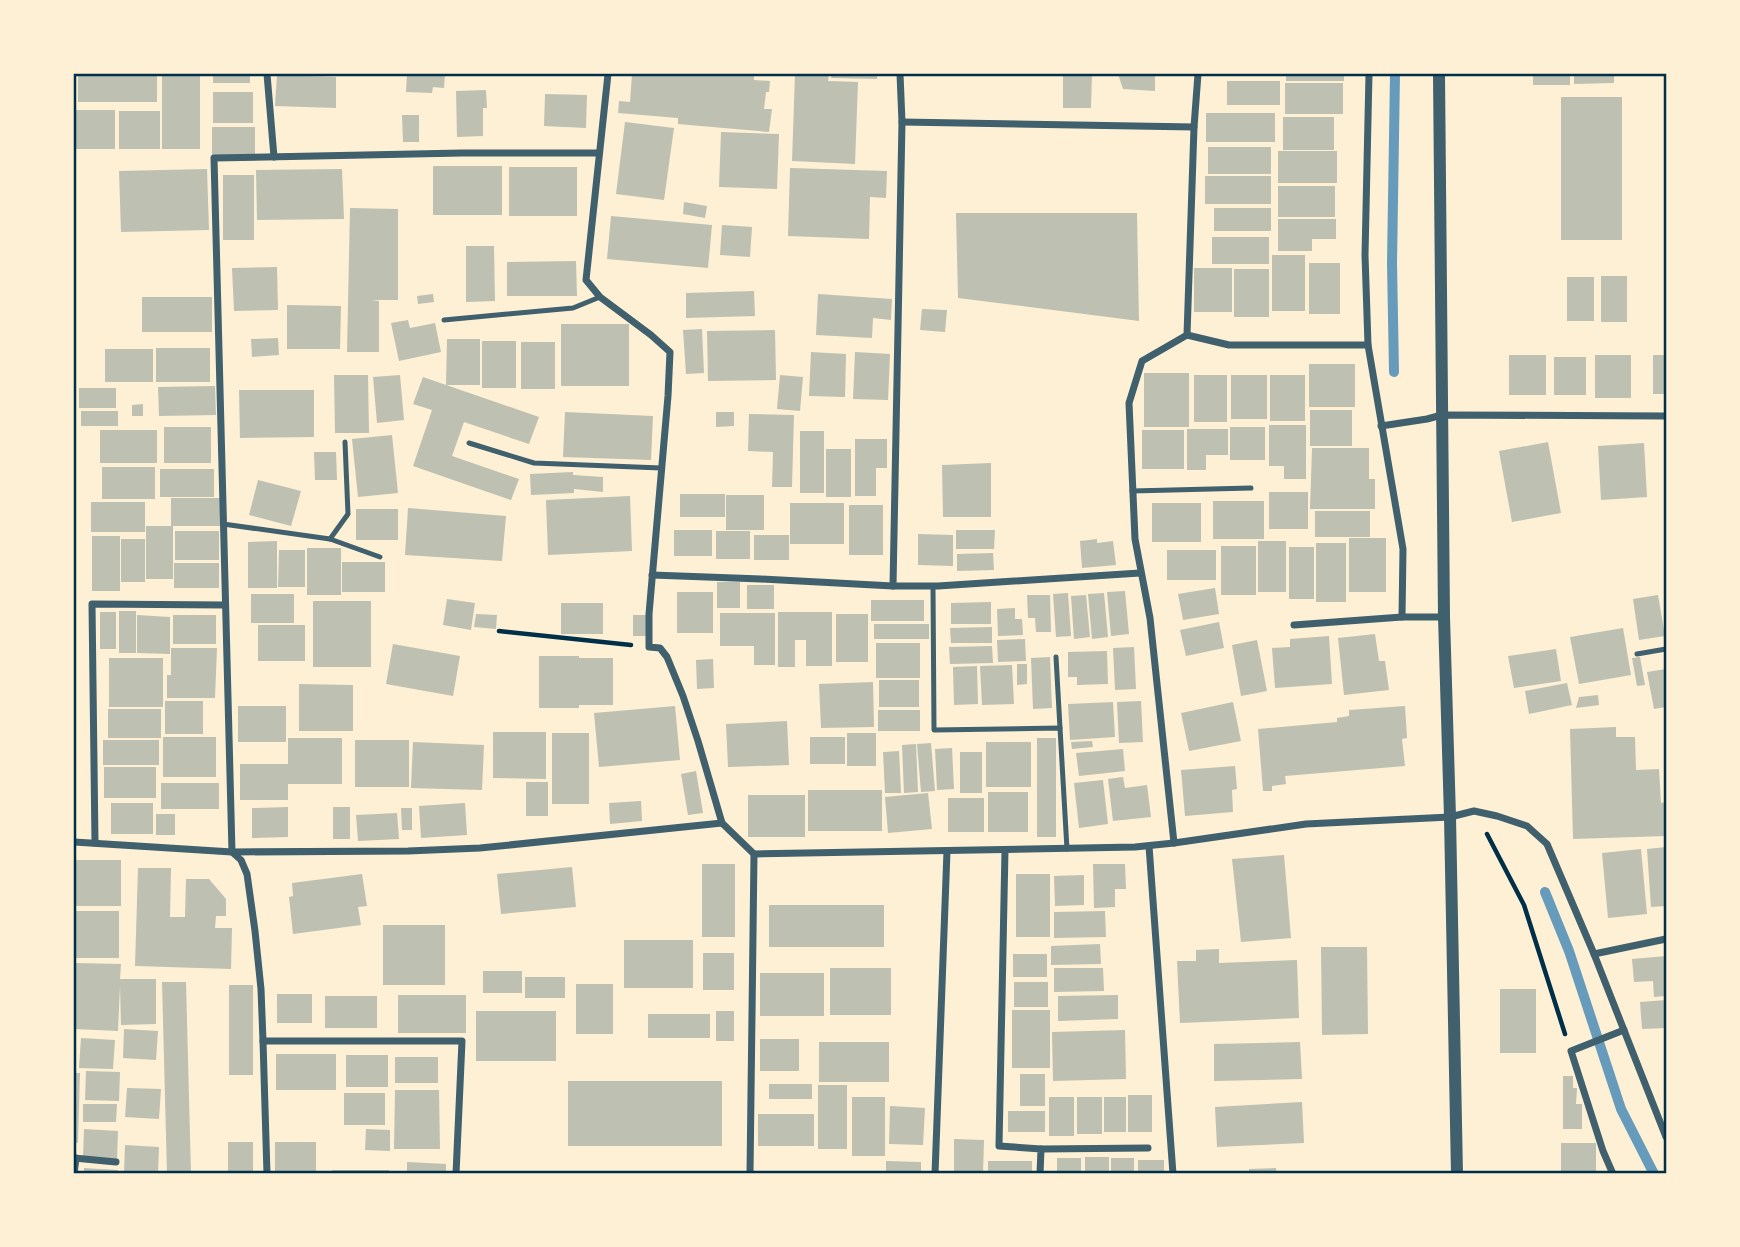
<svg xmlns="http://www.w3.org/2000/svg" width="1740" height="1247" font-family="Commissioner,sans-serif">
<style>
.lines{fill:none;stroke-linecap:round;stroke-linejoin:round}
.stream{stroke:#669bbc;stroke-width:10}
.building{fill:#bec0b2}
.path{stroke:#003049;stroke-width:4.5}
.service{stroke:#3f606c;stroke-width:5}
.minor{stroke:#3f606c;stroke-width:7}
.tertiary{stroke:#3f606c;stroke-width:12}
.neatline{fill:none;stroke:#003049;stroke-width:2.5}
</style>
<rect width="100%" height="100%" fill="#fdf0d5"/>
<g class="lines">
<g class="stream">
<path d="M1394,372L1392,263L1395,74"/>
<path d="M1545,892L1569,951L1621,1109L1654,1174"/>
</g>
</g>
<g class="building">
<rect x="78" y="74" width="79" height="28"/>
<rect x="162" y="74" width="38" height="75"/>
<rect x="213" y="74" width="37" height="9"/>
<path d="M407,74H445L444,88L433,87L432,93L406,92Z"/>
<path d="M632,74H729L754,76V80L770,81L769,92H766L764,109H772L769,132L678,124V118L618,113L619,101L630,102Z"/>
<path d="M795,74H829L828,81L858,82L855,164L792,161Z"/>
<path d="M832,74H877V79L831,78Z"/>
<path d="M1063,74H1092L1091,108H1063Z"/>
<path d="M1118,74H1155V91L1123,89Z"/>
<rect x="1286" y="74" width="58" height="7"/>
<rect x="1533" y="74" width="37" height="11"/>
<path d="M1574,74H1614V83L1574,84Z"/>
<path d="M277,75L336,77V108L275,106Z"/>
<rect x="1227" y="81" width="53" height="24"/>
<rect x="1285" y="83" width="58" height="31"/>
<path d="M486,90L487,108H483V136L457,137L456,91Z"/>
<rect x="213" y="92" width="40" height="31"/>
<path d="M545,94L587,95L586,128L544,126Z"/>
<rect x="1561" y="97" width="61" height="143"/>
<rect x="75" y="110" width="40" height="39"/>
<rect x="119" y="111" width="41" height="38"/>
<rect x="1206" y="113" width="69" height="29"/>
<path d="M402,115H419V142H403Z"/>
<rect x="1283" y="117" width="51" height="33"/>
<path d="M625,122L674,128L664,200L616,194Z"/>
<rect x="212" y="127" width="43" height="28"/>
<path d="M721,132L779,134L777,189L719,187Z"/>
<rect x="1208" y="147" width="63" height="27"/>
<rect x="1278" y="151" width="59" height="32"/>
<rect x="433" y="166" width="69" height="49"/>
<rect x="509" y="167" width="68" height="49"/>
<path d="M790,168L887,171L886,198L870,197L869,239L788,236Z"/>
<path d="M207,169L209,230L121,232L119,171Z"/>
<path d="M342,169L344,219L257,220L256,170Z"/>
<rect x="223" y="175" width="31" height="65"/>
<rect x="1205" y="176" width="66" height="28"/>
<rect x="1278" y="186" width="57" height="31"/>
<path d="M684,202L707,206L705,218L683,214Z"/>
<path d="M350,208L398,209V300H372L379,301V352H347Z"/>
<rect x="1214" y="208" width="57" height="23"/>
<path d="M956,213H1137L1139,321L958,298Z"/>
<path d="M611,216L712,225L708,268L607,259Z"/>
<path d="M1278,219H1336V239H1312V251H1278Z"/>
<path d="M722,225L752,227L750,257L720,255Z"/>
<rect x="1212" y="237" width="57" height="27"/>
<path d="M466,246H494L495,301L466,302Z"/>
<rect x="1272" y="255" width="33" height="56"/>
<path d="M576,261L577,296H507V262Z"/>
<rect x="1309" y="263" width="31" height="51"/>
<path d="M277,267L278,310L234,311L232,268Z"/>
<rect x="1194" y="268" width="38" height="44"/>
<rect x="1234" y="269" width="35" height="48"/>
<rect x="1601" y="276" width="26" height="46"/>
<rect x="1567" y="277" width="27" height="44"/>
<path d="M754,291L755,316L686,318V293Z"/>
<path d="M433,294L434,302L418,304L417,296Z"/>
<path d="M818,294L892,299L891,320L873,318L872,338L816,335Z"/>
<rect x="142" y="297" width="70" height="35"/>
<path d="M287,305L341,306L340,349H287Z"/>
<path d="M922,309L947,310L945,332L920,330Z"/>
<path d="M408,320L410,328L435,323L441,352L399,361L391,323Z"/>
<rect x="561" y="324" width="68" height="62"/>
<path d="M702,329L704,373L686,374L683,330Z"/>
<path d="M775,330L776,380L708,381L707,331Z"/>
<path d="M278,338L279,355L252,357L251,339Z"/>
<path d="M447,339H480V385H446Z"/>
<rect x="482" y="341" width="34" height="47"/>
<rect x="521" y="342" width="34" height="47"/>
<rect x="156" y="348" width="54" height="34"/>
<rect x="105" y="349" width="48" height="33"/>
<path d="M811,352L846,354L845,397L809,396Z"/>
<path d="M855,352L890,354L888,400L853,399Z"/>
<rect x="1509" y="355" width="37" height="40"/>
<rect x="1595" y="355" width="36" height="43"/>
<rect x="1653" y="355" width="13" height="39"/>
<rect x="1554" y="357" width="32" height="38"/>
<rect x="1309" y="364" width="46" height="43"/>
<rect x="1144" y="373" width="45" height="54"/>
<path d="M334,375H368L369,433H335Z"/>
<path d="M400,375L404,420L377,423L373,377Z"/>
<path d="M780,375L803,377L800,411L777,409Z"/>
<rect x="1194" y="375" width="33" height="47"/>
<rect x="1231" y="375" width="36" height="44"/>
<rect x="1270" y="375" width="35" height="46"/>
<path d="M423,377L539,417L529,444L464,422L452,456L519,479L511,500L413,466L432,410L413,404Z"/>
<path d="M215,386L216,415L159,416L158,387Z"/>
<rect x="79" y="388" width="37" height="20"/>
<path d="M239,390H314V437L240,438Z"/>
<path d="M143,404V416H132V405Z"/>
<rect x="1310" y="410" width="42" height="36"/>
<rect x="81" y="411" width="37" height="15"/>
<path d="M565,412L653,416L651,460L563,457Z"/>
<path d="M716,412H734V426L716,427Z"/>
<path d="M749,414L794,415L792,487H772L773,452L748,451Z"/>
<path d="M1269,425H1306V479H1284V466H1269Z"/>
<rect x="164" y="427" width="47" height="36"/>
<rect x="1230" y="427" width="35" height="33"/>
<path d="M1187,429H1228V455H1206V470H1187Z"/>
<rect x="100" y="430" width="57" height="33"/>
<rect x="1142" y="430" width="42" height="39"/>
<rect x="800" y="431" width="24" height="62"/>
<path d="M392,435L398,493L358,497L352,439Z"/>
<path d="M855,439H887V468H876V496H855Z"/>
<path d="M1548,442L1561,513L1512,522L1499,451Z"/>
<path d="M1644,443L1647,497L1601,500L1598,446Z"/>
<path d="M1312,448H1369V479H1375V509H1310Z"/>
<rect x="826" y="449" width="25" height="48"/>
<path d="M314,452H336L337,480H315Z"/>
<path d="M991,463V517H943L942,465Z"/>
<rect x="102" y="467" width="53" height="32"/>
<rect x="160" y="469" width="54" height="28"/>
<path d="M573,472V475L603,477V492L574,489V493L531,495L530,474Z"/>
<path d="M258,480L301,491L291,526L249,515Z"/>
<rect x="1269" y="492" width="39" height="37"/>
<rect x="680" y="494" width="45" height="23"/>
<rect x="726" y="495" width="38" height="35"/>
<path d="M630,496L632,551L548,555L546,500Z"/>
<rect x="171" y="498" width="49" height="28"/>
<rect x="1213" y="501" width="51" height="38"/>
<rect x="91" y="502" width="54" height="30"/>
<rect x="790" y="503" width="54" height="41"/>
<rect x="1152" y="503" width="49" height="39"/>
<rect x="849" y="505" width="34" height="50"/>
<path d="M408,508L506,516L502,561L405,555Z"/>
<rect x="356" y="509" width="42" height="31"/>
<rect x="1315" y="511" width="55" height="26"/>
<rect x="146" y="526" width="27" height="53"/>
<rect x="674" y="530" width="38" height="26"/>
<path d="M956,530H995L994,549H956Z"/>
<rect x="175" y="531" width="44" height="29"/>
<rect x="716" y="531" width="34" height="28"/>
<path d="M918,534L953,535V566L918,565Z"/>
<rect x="754" y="535" width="35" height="25"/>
<rect x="92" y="536" width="28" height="55"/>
<rect x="1349" y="538" width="37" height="54"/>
<rect x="121" y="539" width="24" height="43"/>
<path d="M1097,539V543L1113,541L1116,565L1082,568L1080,541Z"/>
<path d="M277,541V588H248V542Z"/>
<rect x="1258" y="541" width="28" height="51"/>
<rect x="1316" y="543" width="30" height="59"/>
<rect x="1221" y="546" width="35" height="49"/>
<rect x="1289" y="547" width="25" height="52"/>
<rect x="307" y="548" width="34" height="47"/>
<path d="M279,550H305V587H278Z"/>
<rect x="1167" y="550" width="49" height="30"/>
<path d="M993,553L994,570L957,571V554Z"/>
<rect x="342" y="562" width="43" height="30"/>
<rect x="174" y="563" width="45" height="25"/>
<rect x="717" y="582" width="23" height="26"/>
<rect x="747" y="585" width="27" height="24"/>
<path d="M1215,588L1219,614L1183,620L1178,594Z"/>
<path d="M1125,591L1129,634L1111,636L1107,592Z"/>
<rect x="677" y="592" width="36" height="41"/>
<path d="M1068,593L1071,636L1056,637L1053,594Z"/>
<path d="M1104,593L1108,637L1092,639L1088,594Z"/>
<rect x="251" y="594" width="43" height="29"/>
<path d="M1027,595H1050L1051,632H1036L1035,618H1028Z"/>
<path d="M1086,595L1090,637L1074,639L1071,596Z"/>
<path d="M1658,595L1665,636L1639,640L1633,599Z"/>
<path d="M447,599L475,603L471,630L443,625Z"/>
<rect x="871" y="600" width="53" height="21"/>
<rect x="313" y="601" width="58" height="66"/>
<path d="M991,602V624H951V603Z"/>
<rect x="561" y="603" width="42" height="31"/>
<path d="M1015,608V619H1022L1023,635L998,636L997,609Z"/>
<rect x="119" y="611" width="17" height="42"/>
<rect x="100" y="612" width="16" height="37"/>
<path d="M778,612H832V666H806V640H795V667H778Z"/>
<path d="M720,613H775V665H754V646H720Z"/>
<path d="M476,614L497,615L496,629L474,627Z"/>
<rect x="836" y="614" width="32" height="48"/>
<path d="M137,615L170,617V654L137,653Z"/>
<rect x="173" y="615" width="43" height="29"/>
<rect x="633" y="615" width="14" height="21"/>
<path d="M1219,622L1224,648L1186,656L1180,630Z"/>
<rect x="874" y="624" width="55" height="15"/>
<rect x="258" y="625" width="47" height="36"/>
<path d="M992,627V643H951L950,628Z"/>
<path d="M1623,628L1631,675L1579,684L1570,637Z"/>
<path d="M1375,634L1379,661H1385L1389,690L1344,695L1338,638Z"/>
<path d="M1329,636L1332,684L1275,688L1272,648L1290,647V639Z"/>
<path d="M1025,639L1026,661L998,662L997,640Z"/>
<path d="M1257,640L1267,691L1241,696L1232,645Z"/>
<rect x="876" y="643" width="44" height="35"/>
<path d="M393,644L460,656L453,696L386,684Z"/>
<path d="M992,646L993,663L950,664L949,647Z"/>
<path d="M1134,647L1136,689L1115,690L1113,648Z"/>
<path d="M171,648H217L215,698H167V675H171Z"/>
<path d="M1556,649L1561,681L1514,688L1508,656Z"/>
<path d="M1107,651L1108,684L1077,685V677H1068V652Z"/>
<path d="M539,656H579V658H613V705H579V708H539Z"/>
<path d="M1050,657L1052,708L1033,709L1031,658Z"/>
<path d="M1640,657L1645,685L1637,686L1632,658Z"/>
<rect x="109" y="658" width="54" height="49"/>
<path d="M713,659L714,688L697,689L696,660Z"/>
<path d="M1017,664H1027V684L1017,685Z"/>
<path d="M1012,665L1014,704L982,705L980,666Z"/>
<path d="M977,666L978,704L954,705L953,667Z"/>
<path d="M1666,669V707L1654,709L1647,672Z"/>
<rect x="879" y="680" width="40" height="27"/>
<path d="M873,682L874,727L821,728L819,684Z"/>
<path d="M1567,683L1572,705L1529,714L1525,691Z"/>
<path d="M299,684L353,685V731H299Z"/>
<path d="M1598,695L1599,705L1576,708L1579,697Z"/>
<rect x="165" y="701" width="38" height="33"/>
<path d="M1141,701L1143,742L1119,743L1117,702Z"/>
<path d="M1113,702L1115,737L1070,740L1068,704Z"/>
<path d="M1233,702L1241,741L1189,751L1181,713Z"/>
<rect x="238" y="706" width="48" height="36"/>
<path d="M675,706L680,760L599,767L594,713Z"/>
<path d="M1405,706L1407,738L1402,739L1405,766L1285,776L1286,784L1272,786V791H1263L1258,729L1337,722V718L1349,716V710Z"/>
<rect x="108" y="709" width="53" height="29"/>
<rect x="878" y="710" width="42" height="21"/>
<path d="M787,721L789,765L728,767L726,724Z"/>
<path d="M1616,727V737H1635L1636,770L1659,769L1661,803L1666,802V836L1573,839L1570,729Z"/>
<path d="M493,732H546V779L493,778Z"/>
<rect x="552" y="733" width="37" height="71"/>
<rect x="847" y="733" width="29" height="33"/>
<rect x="163" y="737" width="53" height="40"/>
<rect x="810" y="737" width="35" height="27"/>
<path d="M288,738H342V784H288V800H240V764H288Z"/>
<rect x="1037" y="738" width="19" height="99"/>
<rect x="103" y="740" width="56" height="25"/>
<rect x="355" y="740" width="54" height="47"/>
<path d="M1092,741L1093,747L1072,749L1071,742Z"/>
<path d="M413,742L484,745L482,790L411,788Z"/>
<rect x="986" y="742" width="45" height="45"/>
<path d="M931,743L935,791L921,792L917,744Z"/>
<path d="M916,744L918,792L904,793L902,745Z"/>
<path d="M952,748L954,789L937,790L935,749Z"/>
<path d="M1123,749L1125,771L1079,776L1076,753Z"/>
<path d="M899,751L901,793H885L883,752Z"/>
<rect x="960" y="752" width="22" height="41"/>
<path d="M1235,766L1237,789L1232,790L1233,812L1185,816L1181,770Z"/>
<rect x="104" y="767" width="52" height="31"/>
<path d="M696,771L703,813L688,815L681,774Z"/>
<path d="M1123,777L1125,788L1147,785L1151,817L1113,821L1108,779Z"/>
<path d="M1103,780L1108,824L1079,828L1074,783Z"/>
<rect x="526" y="782" width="22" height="34"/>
<rect x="161" y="783" width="58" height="26"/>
<rect x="808" y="790" width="74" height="41"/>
<rect x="988" y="792" width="40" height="40"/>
<path d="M928,793L932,829L888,833L885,797Z"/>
<rect x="748" y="795" width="57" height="42"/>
<rect x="948" y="798" width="36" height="34"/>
<path d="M641,801L642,821L610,824L609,803Z"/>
<rect x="111" y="803" width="42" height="31"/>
<path d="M465,803L467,835L421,838L419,806Z"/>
<path d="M288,807V837L252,838V808Z"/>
<rect x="333" y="807" width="17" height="32"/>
<path d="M401,808H412V830H402Z"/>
<path d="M397,813L399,839L358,841L356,815Z"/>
<rect x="156" y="814" width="19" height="21"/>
<path d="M1666,847V906L1651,907L1647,849Z"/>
<path d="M1641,849L1647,914L1608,918L1602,853Z"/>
<path d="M1284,855L1291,938L1241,942L1232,859Z"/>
<rect x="74" y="860" width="47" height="46"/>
<rect x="702" y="864" width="33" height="73"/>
<path d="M1093,864H1125L1126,889H1115V907L1094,908Z"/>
<path d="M572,867L576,907L501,914L497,874Z"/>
<path d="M138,868H171L170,917H185L186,879H209L226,899V916H216L215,928H232L231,969L135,966Z"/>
<path d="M362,874L367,906L358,907L361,925L293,934L289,897L293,896L292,883Z"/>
<rect x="1016" y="874" width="34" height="63"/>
<path d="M1084,875V905L1055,906L1054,876Z"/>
<rect x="769" y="905" width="115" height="42"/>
<rect x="74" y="911" width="45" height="47"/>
<path d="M1105,911L1106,937L1054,938V912Z"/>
<rect x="383" y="925" width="62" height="60"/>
<rect x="624" y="940" width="69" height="48"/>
<path d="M1100,944L1101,964L1051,965V946Z"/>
<path d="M1321,947H1367L1368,1034L1322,1035Z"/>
<path d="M1219,949V963L1297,960L1299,1018L1180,1023L1177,961H1196V950Z"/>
<rect x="703" y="953" width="31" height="37"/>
<rect x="1013" y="954" width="34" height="23"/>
<path d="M1666,956V996L1654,997L1653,981L1634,982L1632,959Z"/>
<path d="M74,963L121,964L120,979H156V1024L121,1025L120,986L118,1031L74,1029Z"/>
<rect x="830" y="968" width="61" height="47"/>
<path d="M1054,968H1103L1104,991L1054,992Z"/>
<rect x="483" y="971" width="39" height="22"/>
<rect x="760" y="973" width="64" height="43"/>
<rect x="525" y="977" width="40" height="21"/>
<path d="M162,982H186L191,1174H167Z"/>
<rect x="1014" y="982" width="34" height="25"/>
<rect x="576" y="984" width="37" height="50"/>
<rect x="229" y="985" width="24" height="90"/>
<rect x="1500" y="989" width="36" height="64"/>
<rect x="277" y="994" width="35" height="29"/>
<rect x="398" y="995" width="68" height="38"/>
<path d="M1118,995V1019L1058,1021V996Z"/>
<rect x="325" y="996" width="52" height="32"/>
<path d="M1666,1000V1028L1642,1029L1640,1002Z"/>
<rect x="1012" y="1010" width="38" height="58"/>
<rect x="476" y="1011" width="80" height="50"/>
<rect x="716" y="1011" width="18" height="30"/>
<rect x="648" y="1014" width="62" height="24"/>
<path d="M124,1029L158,1031L156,1060L123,1058Z"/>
<path d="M1125,1030L1126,1079L1053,1081L1052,1032Z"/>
<path d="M81,1038L115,1040L113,1069L79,1068Z"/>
<rect x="760" y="1039" width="39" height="32"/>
<rect x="819" y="1042" width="70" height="40"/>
<path d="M1300,1042L1302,1079L1214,1081V1044Z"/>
<rect x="276" y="1054" width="60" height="36"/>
<rect x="346" y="1055" width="42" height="32"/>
<rect x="395" y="1057" width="43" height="26"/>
<path d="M86,1071L120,1072L119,1101L85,1100Z"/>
<path d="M74,1073H80L78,1143L74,1142Z"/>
<rect x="1020" y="1074" width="25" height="32"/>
<path d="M1563,1076H1573V1088H1577L1576,1104H1582V1129H1563Z"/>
<rect x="568" y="1081" width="154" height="65"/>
<rect x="769" y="1084" width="43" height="15"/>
<rect x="818" y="1085" width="29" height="64"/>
<path d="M127,1088L161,1089L159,1119L125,1117Z"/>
<path d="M395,1090H439L440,1149H394Z"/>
<rect x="344" y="1093" width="41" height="32"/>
<rect x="1128" y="1095" width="24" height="37"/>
<rect x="852" y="1097" width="33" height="59"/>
<rect x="1049" y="1097" width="25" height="39"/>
<rect x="1077" y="1097" width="25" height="37"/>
<rect x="1104" y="1097" width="22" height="35"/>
<path d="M1302,1102L1304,1143L1217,1147L1215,1107Z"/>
<path d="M83,1104H117L116,1122H83Z"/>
<path d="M890,1106L925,1108L923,1145L889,1144Z"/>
<rect x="1008" y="1111" width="37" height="21"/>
<rect x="758" y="1114" width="56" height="32"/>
<path d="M84,1129L118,1131L117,1160L83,1158Z"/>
<path d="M366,1129L390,1130V1151L365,1150Z"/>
<path d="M954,1139L984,1140L983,1174H954Z"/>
<rect x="228" y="1142" width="25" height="32"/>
<rect x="275" y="1142" width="41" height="32"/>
<rect x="1561" y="1143" width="35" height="31"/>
<path d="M125,1145L159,1147L158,1174H124Z"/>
<rect x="1085" y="1157" width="24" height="17"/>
<rect x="1057" y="1158" width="24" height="16"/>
<rect x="1111" y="1158" width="23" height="16"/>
<rect x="1138" y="1160" width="26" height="14"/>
<path d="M886,1161L921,1162V1174H886Z"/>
<rect x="988" y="1161" width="44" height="13"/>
<path d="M407,1162L446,1164V1174H407Z"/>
<path d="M84,1168L118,1170V1174H84Z"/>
<path d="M1276,1168V1174H1249V1169Z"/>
<rect x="332" y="1170" width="57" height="4"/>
</g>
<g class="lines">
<g class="path">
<path d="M499,631L631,645"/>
<path d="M1487,834L1524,905L1565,1034"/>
</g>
<g class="service">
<path d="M444,320L573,308L600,297"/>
<path d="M469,443L534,463L661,468"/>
<path d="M1132,491L1251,488"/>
<path d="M223,524L330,539L380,557"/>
<path d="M330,539L348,514L345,442"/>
<path d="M933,586L934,730L1060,728L1067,849"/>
<path d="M1637,654L1666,649"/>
<path d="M1056,657L1060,728"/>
</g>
<g class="minor">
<path d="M267,74L274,157"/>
<path d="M608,74L586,280L600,297L651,335L670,352L668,396L649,614V647L660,648L667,657L683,696L698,741L722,823L754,854L1135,847L1174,843L1306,824L1450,817L1474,811L1497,816L1527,826L1547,844L1594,954L1666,1137"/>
<path d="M1369,74L1365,255L1368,345L1403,549L1402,617"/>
<path d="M902,122L1194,127"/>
<path d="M1187,335L1229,345H1368"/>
<path d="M1381,426L1427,419L1442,415L1666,416"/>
<path d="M652,575L761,579L893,586H938L1140,573"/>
<path d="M893,586L902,122L900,74"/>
<path d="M1294,625L1402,617H1444"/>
<path d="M74,842L232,852L408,851L480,848L722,823"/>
<path d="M95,843L92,604L225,605"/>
<path d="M1174,843L1150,618L1135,539L1129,403L1142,361L1187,335L1194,127L1198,74"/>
<path d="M1149,846L1173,1174"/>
<path d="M1005,850L999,1146L1041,1149L1040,1174"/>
<path d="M1594,954L1666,939"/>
<path d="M263,1041H462L456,1174"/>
<path d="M1041,1149L1148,1148"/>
<path d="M74,1158L116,1162"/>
<path d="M74,1174L76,1158"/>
<path d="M267,1174L263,1041L261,989L255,931L247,874L241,860L232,852L214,158L462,153H599"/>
<path d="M750,1174L754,854"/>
<path d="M935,1174L947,851"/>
<path d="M1613,1174L1603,1151L1571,1051L1624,1030"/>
</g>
<path class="tertiary" d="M1439,74L1444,617L1450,817L1457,1174"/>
</g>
<rect width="1740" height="1247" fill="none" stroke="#fdf0d5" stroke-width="150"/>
<rect x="75" y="75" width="1590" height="1097" class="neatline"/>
</svg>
